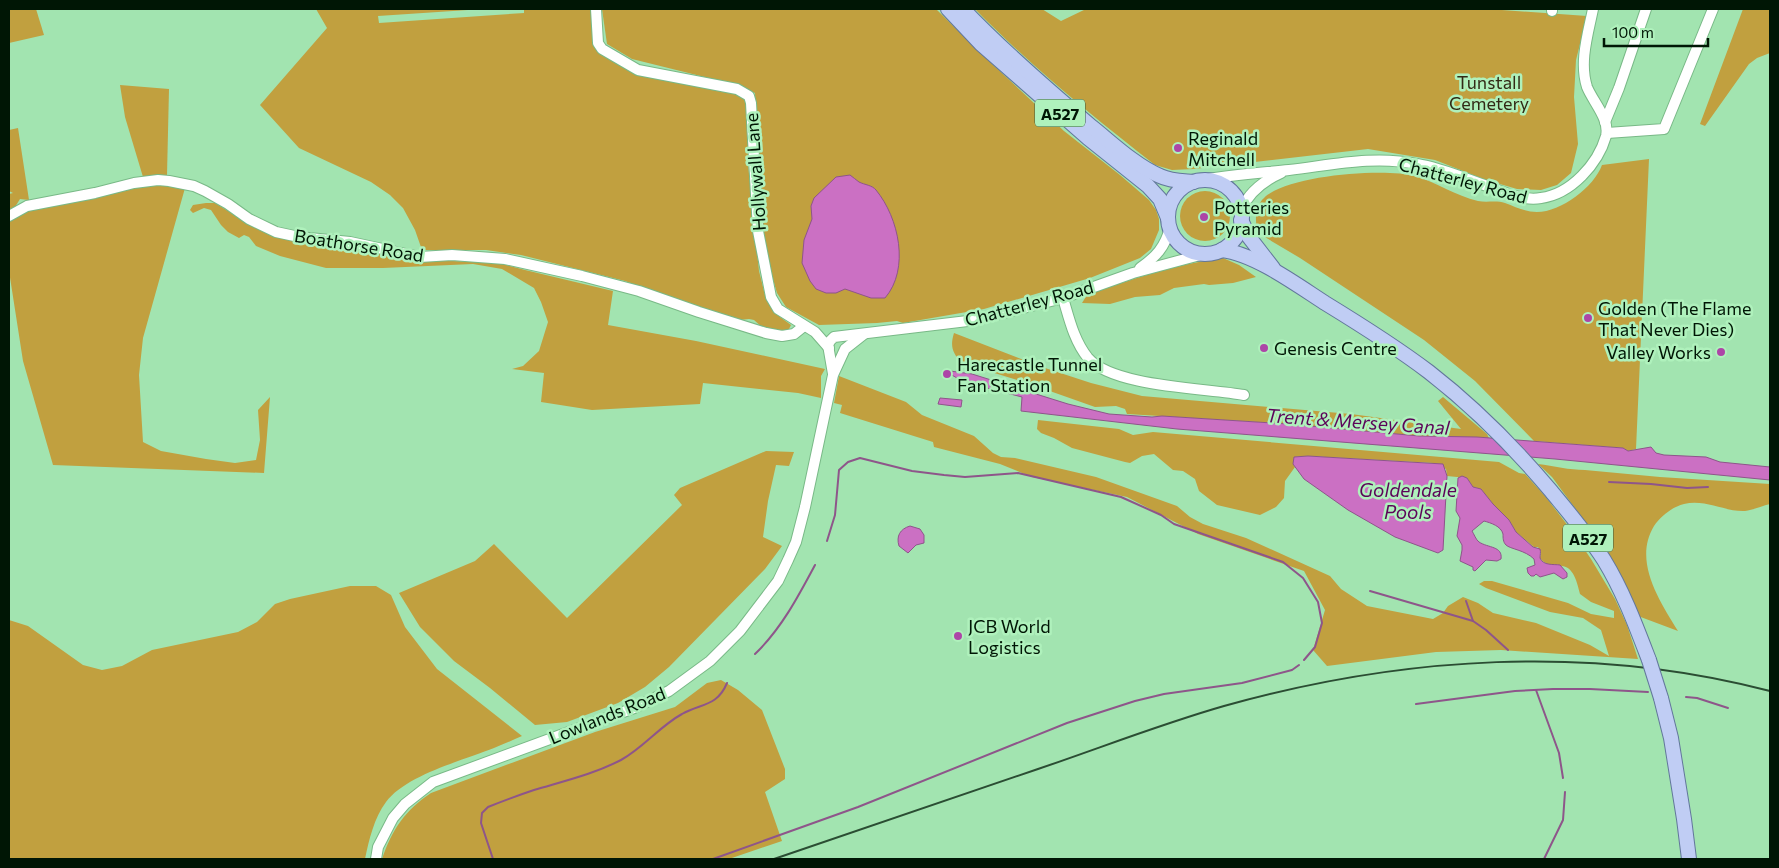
<svg xmlns="http://www.w3.org/2000/svg" width="1779" height="868" font-family="Commissioner,sans-serif">
<style>
.green{fill:#c1a03f}
.water{fill:#cb70c3;stroke:#8e558a}
.lines{fill:none;stroke-linecap:round;stroke-linejoin:round}
.stream{stroke:#8e558a;stroke-width:2}
.minor-casing{stroke:#79b987;stroke-width:12}
.major-casing{stroke:#62779b;stroke-width:16}
.minor{stroke:#fff;stroke-width:10}
.major{stroke:#c0cdf4;stroke-width:14}
.rail{stroke:#2b4d33;stroke-width:2}
.major-bridge-casing{stroke:#62779b;stroke-width:16;stroke-linecap:butt}
.major-bridge{stroke:#c0cdf4;stroke-width:14}
.poi-dot{fill:#ad45a7;stroke:#aff1bc;stroke-width:2}
.labels{text-anchor:middle;dominant-baseline:central;stroke-width:5;stroke-linejoin:round;paint-order:stroke}
.shield{fill:#aff1bc;stroke:#34583c;stroke-width:1}
.shield-label{font-size:16px;font-weight:bold;fill:#001605}
.park-label{font-size:18px;fill:#322a15;stroke:#aff1bc}
.poi-label{font-size:18px;fill:#001605;stroke:#aff1bc;text-anchor:start}
.street-label{font-size:18px;fill:#001605;stroke:#aff1bc}
.water-label{font-size:19px;font-style:italic;fill:#5c0459;stroke:#aff1bc}
</style>
<rect width="100%" height="100%" fill="#a2e4b0"/>
<g class="green">
<path d="M9,9H36L44,35L9,43Z"/>
<path d="M316,9H483L378,16L379,23L524,13V9H592L593,34L621,63L741,94L748,102V164L759,271L766,299L780,317L791,325L789,329L782,332L763,328L754,320L749,319L739,320L694,307L625,281L521,255L486,250H422L415,230L403,208L390,195L371,182L299,148L260,105L327,28Z"/>
<path d="M602,9H936L990,62L1064,131L1120,175L1149,200L1156,210L1159,219V230L1151,249L1140,258L1090,278L984,309L903,323L897,321L877,323L819,325L786,307L777,293L770,269L760,214L755,93L737,85L632,59L607,44Z"/>
<path d="M975,9H1042L1061,21L1086,9H1488L1587,16L1576,60L1574,97L1578,144L1571,173L1557,185L1541,190L1517,189L1486,180L1435,160L1368,149L1194,169L1172,170L1155,165C1092,116 1031,66 975,9Z"/>
<path d="M1743,9H1770V53L1757,58L1749,64L1705,126L1700,124Z"/>
<path d="M120,85L169,89L167,175L143,177L125,117Z"/>
<path d="M18,128L29,200L20,199L15,207L9,211V194L13,193L9,191V130Z"/>
<path d="M1649,159L1636,449L1628,451L1623,448L1534,441L1475,381L1424,340L1300,258L1258,233C1255,221 1254,207 1264,198C1287,175 1384,168 1415,176C1436,182 1456,196 1478,201C1487,203 1496,200 1505,203C1516,207 1525,212 1537,212C1561,212 1594,187 1602,165Z"/>
<path d="M156,184L185,188L143,338L139,375L143,442L161,451L206,459L235,463L256,460L260,440L258,410L270,397L264,473L53,465L23,361L9,271V218L27,209Z"/>
<circle cx="1205" cy="216" r="25"/>
<path d="M206,203H215L241,219L324,242L406,259L499,263L525,270L613,291L608,325L696,341L825,369L821,376V398L798,393L703,383L700,404L592,410L541,402L544,373L512,369L523,366L539,351L548,322L541,302L534,288L502,269L473,264L383,268H326L280,256L256,246L249,237L244,235L239,238L228,232L221,225L211,210L204,208L193,213L190,210L193,205Z"/>
<path d="M1223,258L1239,265L1256,277L1233,283L1209,285L1204,284L1174,288L1160,295L1135,297L1110,304L1082,303L1087,295C1132,279 1176,264 1223,258Z"/>
<path d="M954,333L1042,367L1091,383L1142,396L1351,414L1461,429L1438,401L1443,397L1487,434L1489,438L1419,436L1288,424L1127,414L1125,409L1116,406L1095,407L1030,384L962,363C952,353 950,346 954,333Z"/>
<path d="M839,376L906,402L922,415L974,436L993,453L1001,457L1015,458L1096,477L1177,506L1190,517L1203,524L1246,538L1330,576L1341,589L1367,606L1433,619L1443,613L1448,606L1463,597L1478,603L1493,613L1536,623L1590,645L1609,656L1601,630L1583,618L1550,612L1486,588L1479,584L1484,581H1492L1568,603L1591,614L1614,618V611L1591,602L1580,594C1571,549 1554,576 1540,558L1541,552L1538,547H1534L1516,532L1509,520L1493,504L1481,489L1473,487L1467,478L1447,476L1446,469L1433,463L1308,456L1295,457L1293,464L1295,467L1285,481L1284,498L1276,507L1260,515L1217,505L1199,491L1195,479L1183,471L1173,470L1154,454L1142,456L1130,463L1125,462L1072,448L1054,438L1041,433L1037,429L1038,420L1119,429L1133,435L1153,432L1499,462L1519,473L1525,474L1545,496L1572,531L1591,559L1615,599L1627,625L1638,659L1501,650L1436,652L1327,666L1313,650L1325,610L1304,571L1198,534L1127,497L1032,477L1000,464L934,447L933,442L840,413L842,405L834,403Z"/>
<path d="M766,451L794,452L789,466L776,465L768,501L763,537L782,546L765,569L669,667L645,687L618,703L567,722L535,725L490,688L454,661L420,627L399,593L475,561L494,544L567,618L682,505L674,495L680,488Z"/>
<path d="M1538,464C1554,466 1569,470 1585,470L1660,477L1770,484V504C1762,506 1753,510 1745,511C1725,512 1706,499 1684,504C1672,507 1661,516 1654,526C1633,561 1659,600 1678,631L1638,616L1583,519L1552,477Z"/>
<path d="M350,586H376L391,595L405,627L437,669L522,736C513,740 504,744 494,748C464,760 406,775 386,802C374,818 369,840 365,859H9V620L28,626L83,665L102,670L122,666L152,650L238,632L257,622L275,604L290,599Z"/>
<path d="M721,680L738,690L762,710L785,769V779L765,792L782,841L729,859H382C392,830 405,810 431,793L595,732L675,707L707,683Z"/>
</g>
<g class="water">
<path d="M850,175C853,177 856,180 859,182C865,185 872,185 876,190C899,218 910,269 885,298H871L845,289L836,293H826L816,289L810,281L802,263L804,240L812,219L811,206L814,198L836,177Z"/>
<path d="M950,371L972,374L1068,404L1109,414L1152,417L1162,416L1288,424L1419,436L1477,437L1623,448L1628,451L1651,447L1656,453L1664,455L1706,457L1720,462L1770,467V480L1555,459L1177,429L1021,411L1022,397L964,382L950,374Z"/>
<path d="M940,398L962,400L961,407L938,404Z"/>
<path d="M1308,456L1443,464L1447,476L1443,550L1438,553L1395,537L1348,510L1304,479L1293,464L1294,457Z"/>
<path d="M1462,476L1467,478L1473,487L1481,489L1493,504L1509,520L1516,532L1533,547L1540,549C1541,552 1540,555 1540,558C1543,566 1554,564 1560,565L1567,573V577L1563,579L1554,573L1540,577L1536,574L1534,576H1531L1528,573L1527,568L1535,565L1534,559C1525,550 1510,549 1506,545C1503,542 1503,538 1503,534C1501,526 1491,523 1484,521L1472,531C1474,534 1476,540 1479,542C1488,548 1503,546 1501,559L1497,561L1486,560L1475,571L1473,570V567L1460,561L1462,550V545L1457,536L1460,518L1456,511L1458,478Z"/>
<path d="M910,526L920,529L924,535V543L916,545L908,553L899,546C896,536 900,529 910,526Z"/>
</g>
<g class="lines">
<g class="stream">
<path d="M1609,482L1651,484L1687,488L1708,487"/>
<path d="M827,541L835,515L839,470L848,462L860,458L912,471L944,475L965,477L1018,473L1121,497L1161,515L1174,524L1283,562L1303,578L1318,602L1322,623L1315,647L1304,660"/>
<path d="M1370,591L1473,621L1486,630L1508,650"/>
<path d="M1466,601L1473,621"/>
<path d="M755,654C781,629 798,597 815,565"/>
<path d="M1536,690L1559,753L1563,778"/>
<path d="M1686,697L1697,698L1728,708"/>
<path d="M1416,704L1515,691L1553,689H1590L1648,692"/>
<path d="M493,859L481,823L482,813L488,807C503,801 519,795 534,790C564,781 594,774 621,760C643,748 660,726 682,714C701,703 717,707 727,683"/>
<path d="M713,859L858,807L1067,723L1135,701L1164,694L1242,683L1292,670L1299,665"/>
<path d="M1544,859L1563,820L1565,792"/>
</g>
<g class="minor-casing">
<g id="minor">
<path d="M596,9L598,43L602,49L638,70L737,89L749,96L751,103L758,231L771,297L778,309L815,332L829,348"/>
<path d="M1552,11V9"/>
<path d="M1605,122L1619,88L1646,9"/>
<path d="M1607,133L1664,129L1713,9"/>
<path d="M1203,180C1231,175 1260,173 1289,170C1332,165 1374,155 1417,164C1442,168 1466,179 1490,187C1505,193 1524,201 1541,198C1571,194 1598,164 1606,136C1610,119 1593,102 1587,87C1579,62 1588,34 1593,9"/>
<path d="M1241,210C1249,192 1263,181 1281,173"/>
<path d="M9,216L27,206L95,193L134,183L158,180L169,181L194,186L205,191L228,204L249,219L276,232L299,237L350,242L420,257L452,255L505,259L582,276L639,291L699,312L766,333L782,336L794,334L804,326"/>
<path d="M1140,268C1156,257 1165,247 1170,228"/>
<path d="M1063,298C1069,318 1074,341 1088,358C1113,387 1205,388 1244,395"/>
<path d="M833,374L828,345L830,341L834,337L976,320L1063,298L1133,273L1204,254"/>
<path d="M376,859L378,847L393,818L405,804L433,782L634,708L669,691L710,661L740,631L778,581L788,560L796,542L805,507L833,375L845,349L864,334"/>
</g>
</g>
<g class="major-casing">
<g id="major">
<path d="M948,9L981,44L1088,138L1148,186L1160,199L1168,218"/>
<path d="M963,9C1003,51 1047,89 1092,127C1112,143 1136,166 1160,176C1170,181 1182,181 1193,182"/>
<circle cx="1205" cy="217" r="37"/>
<path d="M1241,220L1249,237L1273,268"/>
<path d="M1222,250C1255,254 1297,285 1325,303C1361,325 1396,347 1429,372C1474,407 1514,447 1551,491C1569,513 1588,535 1604,560C1623,591 1636,626 1649,660"/>
<path d="M1661,698L1671,738L1684,819L1689,859"/>
</g>
</g>
<use href="#minor" class="minor"/>
<use href="#major" class="major"/>
<path class="rail" d="M774,859C862,829 950,799 1038,769C1100,748 1161,724 1224,706C1402,656 1591,644 1770,691"/>
<g class="major-bridge-casing">
<path id="major-bridge" d="M1649,660L1661,698"/>
</g>
<use href="#major-bridge" class="major-bridge"/>
</g>
<g class="poi-dot">
<circle cx="1178" cy="148" r="5"/>
<circle cx="1204" cy="217" r="5"/>
<circle cx="1588" cy="318" r="5"/>
<circle cx="1264" cy="348" r="5"/>
<circle cx="1721" cy="352" r="5"/>
<circle cx="947" cy="374" r="5"/>
<circle cx="958" cy="636" r="5"/>
</g>
<g class="labels">
<g class="shield">
<rect x="1035" y="99.5" width="50" height="27" rx="4"/>
<rect x="1563" y="524.5" width="50" height="27" rx="4"/>
</g>
<g class="shield-label">
<text x="1060" y="113">A527</text>
<text x="1588" y="538">A527</text>
</g>
<g class="park-label">
<text x="1489" y="82">Tunstall<tspan x="1489" dy="21">Cemetery</tspan></text>
</g>
<g class="poi-label">
<text x="1188" y="138">Reginald<tspan x="1188" dy="21">Mitchell</tspan></text>
<text x="1214" y="207">Potteries<tspan x="1214" dy="21">Pyramid</tspan></text>
<text x="1598" y="308">Golden (The Flame<tspan x="1598" dy="21">That Never Dies)</tspan></text>
<text x="1274" y="348">Genesis Centre</text>
<text x="1711" y="352" text-anchor="end">Valley Works</text>
<text x="957" y="364">Harecastle Tunnel<tspan x="957" dy="21">Fan Station</tspan></text>
<text x="968" y="626">JCB World<tspan x="968" dy="21">Logistics</tspan></text>
</g>
<g class="street-label">
<text transform="translate(755 172) rotate(-94)">Hollywall Lane</text>
<text transform="translate(1463 180) rotate(15)">Chatterley Road</text>
<text transform="translate(359 245) rotate(9)">Boathorse Road</text>
<text transform="translate(1029 303) rotate(-15)">Chatterley Road</text>
<text transform="translate(607 715) rotate(-22)">Lowlands Road</text>
</g>
<g class="water-label">
<text transform="translate(1358 421) rotate(4)">Trent &amp; Mersey Canal</text>
<text x="1408" y="489">Goldendale<tspan x="1408" dy="22">Pools</tspan></text>
</g>
</g>
<rect width="1779" height="868" fill="none" stroke="#001605" stroke-width="20"/>
<path d="M1604 38v8h104v-8" fill="none" stroke="#001605" stroke-width="2.5"/>
<text x="1612" y="38" font-size="15" fill="#001605" stroke="#aff1bc" stroke-width="4" paint-order="stroke">100 m</text>
</svg>
